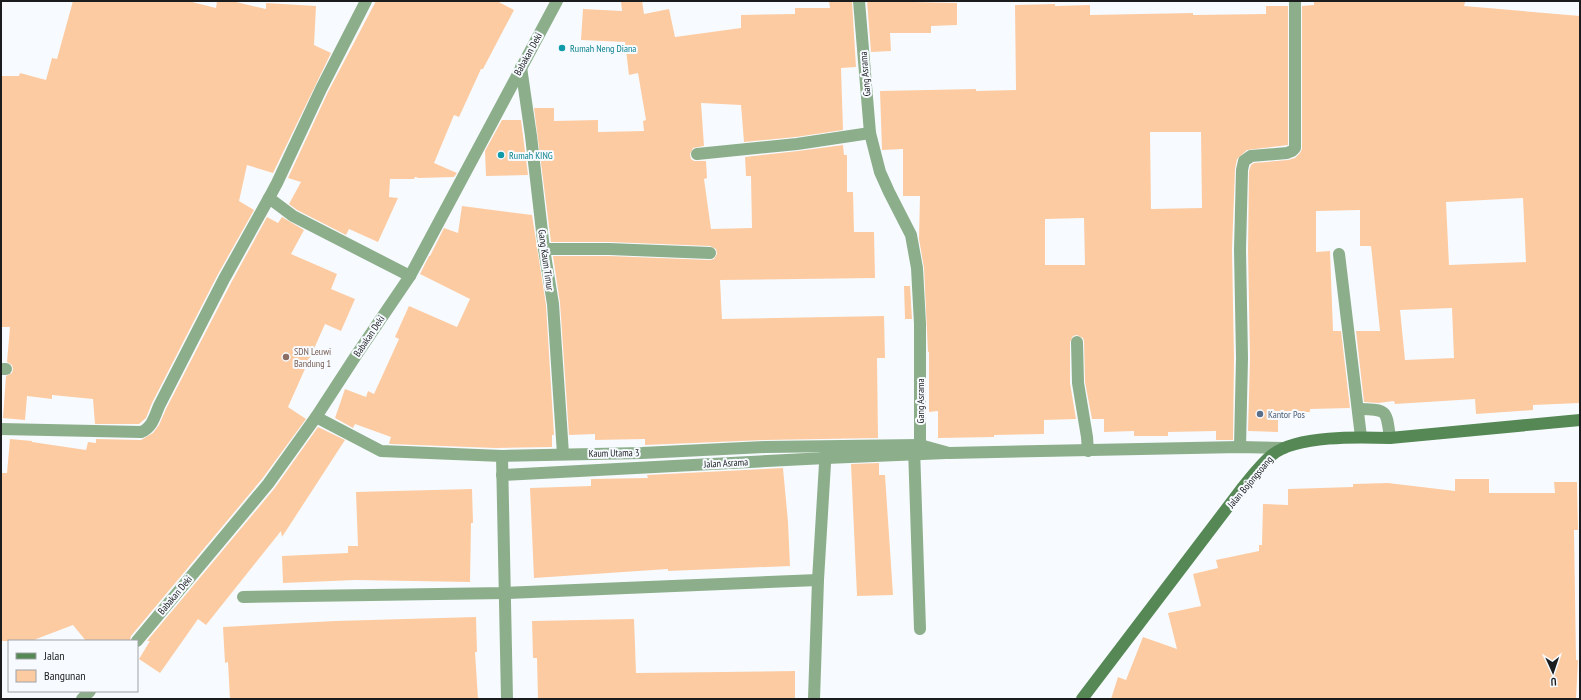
<svg xmlns="http://www.w3.org/2000/svg" width="1581" height="700" font-family="'PT Sans Narrow',sans-serif">
<style>
.building{fill:#fdcba2;fill-rule:evenodd}
.lines{fill:none;stroke-linecap:round;stroke-linejoin:round}
.lane{stroke:#8cae8b;stroke-width:12}
.street{stroke:#8cae8b;stroke-width:12}
.secondary{stroke:#568855;stroke-width:12}
.culture-dot{fill:#0f9aa8;stroke:#f7fbff;stroke-width:1.5}
.education-dot{fill:#8d6e63;stroke:#f7fbff;stroke-width:1.5}
.service-dot{fill:#5c6f8a;stroke:#f7fbff;stroke-width:1.5}
.labels{text-anchor:middle;dominant-baseline:central;stroke-width:4;stroke-linejoin:round;paint-order:stroke}
.culture-label{font-size:10px;fill:#0d838f;stroke:#f7fbff;text-anchor:start}
.street-label{font-size:10px;fill:#1a1c1e;stroke:#f7fbff}
.education-label{font-size:10px;fill:#785e54;stroke:#f7fbff;text-anchor:start}
.service-label{font-size:10px;fill:#4e5e75;stroke:#f7fbff;text-anchor:start}
</style>
<rect width="100%" height="100%" fill="#f7fbff"/>
<g class="building">
<path d="M73,1H188L216,8L217,1H232L266,9V3L316,6L314,45L331,53L273,173L247,165L239,201L254,210L217,276L152,403L146,418L139,424H95L93,399L52,395V399L27,396L25,420L3,418L6,376L12,373L13,369L12,365L7,362L10,327H1V76H19L20,73L46,80L52,58L57,59Z"/>
<path d="M376,1H497L514,10L483,69H481L459,117L454,115L434,163L457,173L454,177L419,178L415,177L414,179H390L389,197L398,198L378,242L349,229L346,235L297,210L289,204L301,182L288,178L328,92Z"/>
<path d="M621,1H642L644,14L669,9L675,37L741,28V15L795,14V8H830L829,1H852L856,67L841,68L843,130L796,137L744,142L741,105L701,103L704,146L693,148L690,154L691,159L694,161H706L707,178L704,179L711,229L752,228L751,176H746L745,157L798,151L843,145L844,155H847V192H853L854,232H874L875,278L720,280L722,319L884,316L885,358H877L878,438L765,440L645,445V439L595,440V434L569,435L560,303L553,256H609L710,260L714,259L717,254L716,249L710,246L609,242H551L534,108H554V121L598,120V132L644,131L643,121L646,120L638,73L629,75L625,42L581,40L583,9L622,11Z"/>
<path d="M867,1L957,3V25L931,26V33H890L891,51L871,52Z"/>
<path d="M1314,1H1454L1465,2L1464,6L1580,16V403L1533,405V410L1476,414L1475,399L1395,404L1394,401L1378,403L1364,402L1356,331H1380L1371,246H1360V210L1316,211V252L1330,251L1333,331H1341L1350,408L1310,409V412H1278V432L1248,431L1250,358L1248,250L1249,171L1251,165L1254,163L1288,160L1295,158L1300,153L1302,149V6L1314,5ZM1523,198L1526,262L1449,265L1446,202ZM1452,308L1454,358L1405,360L1400,310Z"/>
<path d="M1055,4V6L1090,5V15L1193,13V15L1266,14V6H1288V145L1247,150L1237,159L1235,169L1232,250L1234,358L1233,440H1216V431L1168,432V436H1134V431L1104,432V419H1092L1085,382L1084,341L1083,338L1077,335L1073,336L1070,342V383L1076,419L1044,420V434L994,435V437L938,438V411L929,412V352H928L924,268L919,239L920,196H903V149L882,150L880,91L976,89V91L1016,90L1015,5ZM1150,132H1201L1202,208L1151,209ZM1084,218L1085,265H1045V219Z"/>
<path d="M502,120H521L528,175L486,176L485,151Z"/>
<path d="M462,206L532,215L546,305L554,435H552V447L495,448L390,444L389,443L391,437L355,424L353,428L335,418L345,389L366,397L368,391L374,394L399,339L395,337L409,306L457,327L470,299L420,274L429,256H430L444,228L458,233Z"/>
<path d="M267,217L278,223L282,217L304,230L291,254L337,274L331,289L355,299L341,331L325,324L288,407L306,419L262,479L131,636L130,641H86L73,625L31,641H1L2,473H7L10,439L32,441V442L86,450L88,442L96,443V439L141,440L153,433L159,425L166,409L231,283Z"/>
<path d="M904,286H910L912,319H905Z"/>
<path d="M318,427L345,440L282,537L281,531L206,625L198,619L160,673L139,659L150,641H147L274,489Z"/>
<path d="M879,463V475H885L893,595L857,596L851,464Z"/>
<path d="M783,468L788,522L790,566L668,571V569L534,578L530,488L591,486V479L648,478L647,475Z"/>
<path d="M1455,479H1489V493H1555L1554,482H1577L1578,530H1574L1576,660H1578L1576,699H1111L1118,677L1126,680L1143,637L1177,649L1168,613L1201,606L1193,574L1218,568L1216,560L1259,551V545H1262L1263,504L1288,505V489L1353,487V484L1388,483L1455,491Z"/>
<path d="M472,489L473,523H471L470,582L356,580L283,583L282,556L348,553V546H358L356,492Z"/>
<path d="M476,617L477,652H475L478,699H230L228,662L225,663L223,627L335,621Z"/>
<path d="M634,619L636,673L795,671V699H538L537,658H533L532,621Z"/>
</g>
<g class="lines">
<g class="lane">
<path d="M1077,342L1078,383L1087,437L1088,451"/>
<path d="M914,448L920,629"/>
<path d="M502,475L826,458L946,453"/>
</g>
<g class="street">
<path d="M366,1L321,89L277,183L269,198L293,216L410,276"/>
<path d="M859,1L870,133L880,172L889,192L911,235L917,268L920,324V445"/>
<path d="M521,67L531,136L544,249L553,304L563,454"/>
<path d="M697,154L797,144L870,133"/>
<path d="M544,249H609L710,253"/>
<path d="M1339,254L1361,437"/>
<path d="M1,369H6"/>
<path d="M1358,409C1388,410 1386,409 1390,438"/>
<path d="M316,417L381,451L502,456L642,453L765,447L920,445L949,453L1240,447L1284,448"/>
<path d="M1,429L141,432C152,428 155,416 159,406L224,279L269,198"/>
<path d="M1240,447L1242,358L1240,250L1242,170L1244,161L1251,156L1287,153L1292,151L1295,148V1"/>
<path d="M502,456L507,699"/>
<path d="M243,597L505,593L818,580"/>
<path d="M137,641L268,484L316,417L355,357L410,276L557,1"/>
<path d="M82,699L90,691"/>
<path d="M814,699L818,580L826,447"/>
</g>
<path class="secondary" d="M1082,699L1243,487C1252,476 1261,464 1272,455C1296,435 1360,437 1390,438L1580,420"/>
</g>
<g class="culture-dot">
<circle cx="562" cy="48" r="4"/>
<circle cx="501" cy="155" r="4"/>
</g>
<circle class="education-dot" cx="286" cy="357" r="4"/>
<circle class="service-dot" cx="1260" cy="414" r="4"/>
<g class="labels">
<g class="culture-label">
<text x="570" y="48">Rumah Neng Diana</text>
<text x="509" y="155">Rumah KING</text>
</g>
<g class="street-label">
<text transform="translate(528 54) rotate(-61)">Babakan Deki</text>
<text transform="translate(865 74) rotate(-95)">Gang Asrama</text>
<text transform="translate(546 260) rotate(82)">Gang Kaum Timur</text>
<text transform="translate(369 336) rotate(-56)">Babakan Deki</text>
<text transform="translate(920 401) rotate(-90)">Gang Asrama</text>
<text transform="translate(614 453) rotate(-1)">Kaum Utama 3</text>
<text transform="translate(726 463) rotate(-3)">Jalan Asrama</text>
<text transform="translate(1250 482) rotate(-50)">Jalan Bojongsoang</text>
<text transform="translate(175 595) rotate(-50)">Babakan Deki</text>
</g>
<g class="education-label">
<text x="294" y="351">SDN Leuwi<tspan x="294" dy="12">Bandung 1</tspan></text>
</g>
<g class="service-label">
<text x="1268" y="414">Kantor Pos</text>
</g>
</g>
<rect width="1581" height="700" fill="none" stroke="#1a1c1e" stroke-width="4"/>
<rect x="8" y="640" width="130" height="52" fill="#f7fbff" stroke="#9fa2a5"/>
<rect x="16" y="653" width="20" height="6" fill="#568855" stroke="#9fa2a5"/>
<text x="44" y="660" font-size="12" fill="#1a1c1e">Jalan</text>
<rect x="16" y="670" width="20" height="12" fill="#fdcba2" stroke="#9fa2a5"/>
<text x="44" y="680" font-size="12" fill="#1a1c1e">Bangunan</text>
<g transform="translate(1553 672) rotate(177)" stroke="#f7fbff" stroke-width="3" paint-order="stroke">
<path d="M0-3L7 15L0 10L-7 15Z" fill="#1a1c1e"/>
<text y="-6" font-size="11" font-weight="bold" text-anchor="middle" fill="#1a1c1e">U</text>
</g>
</svg>
